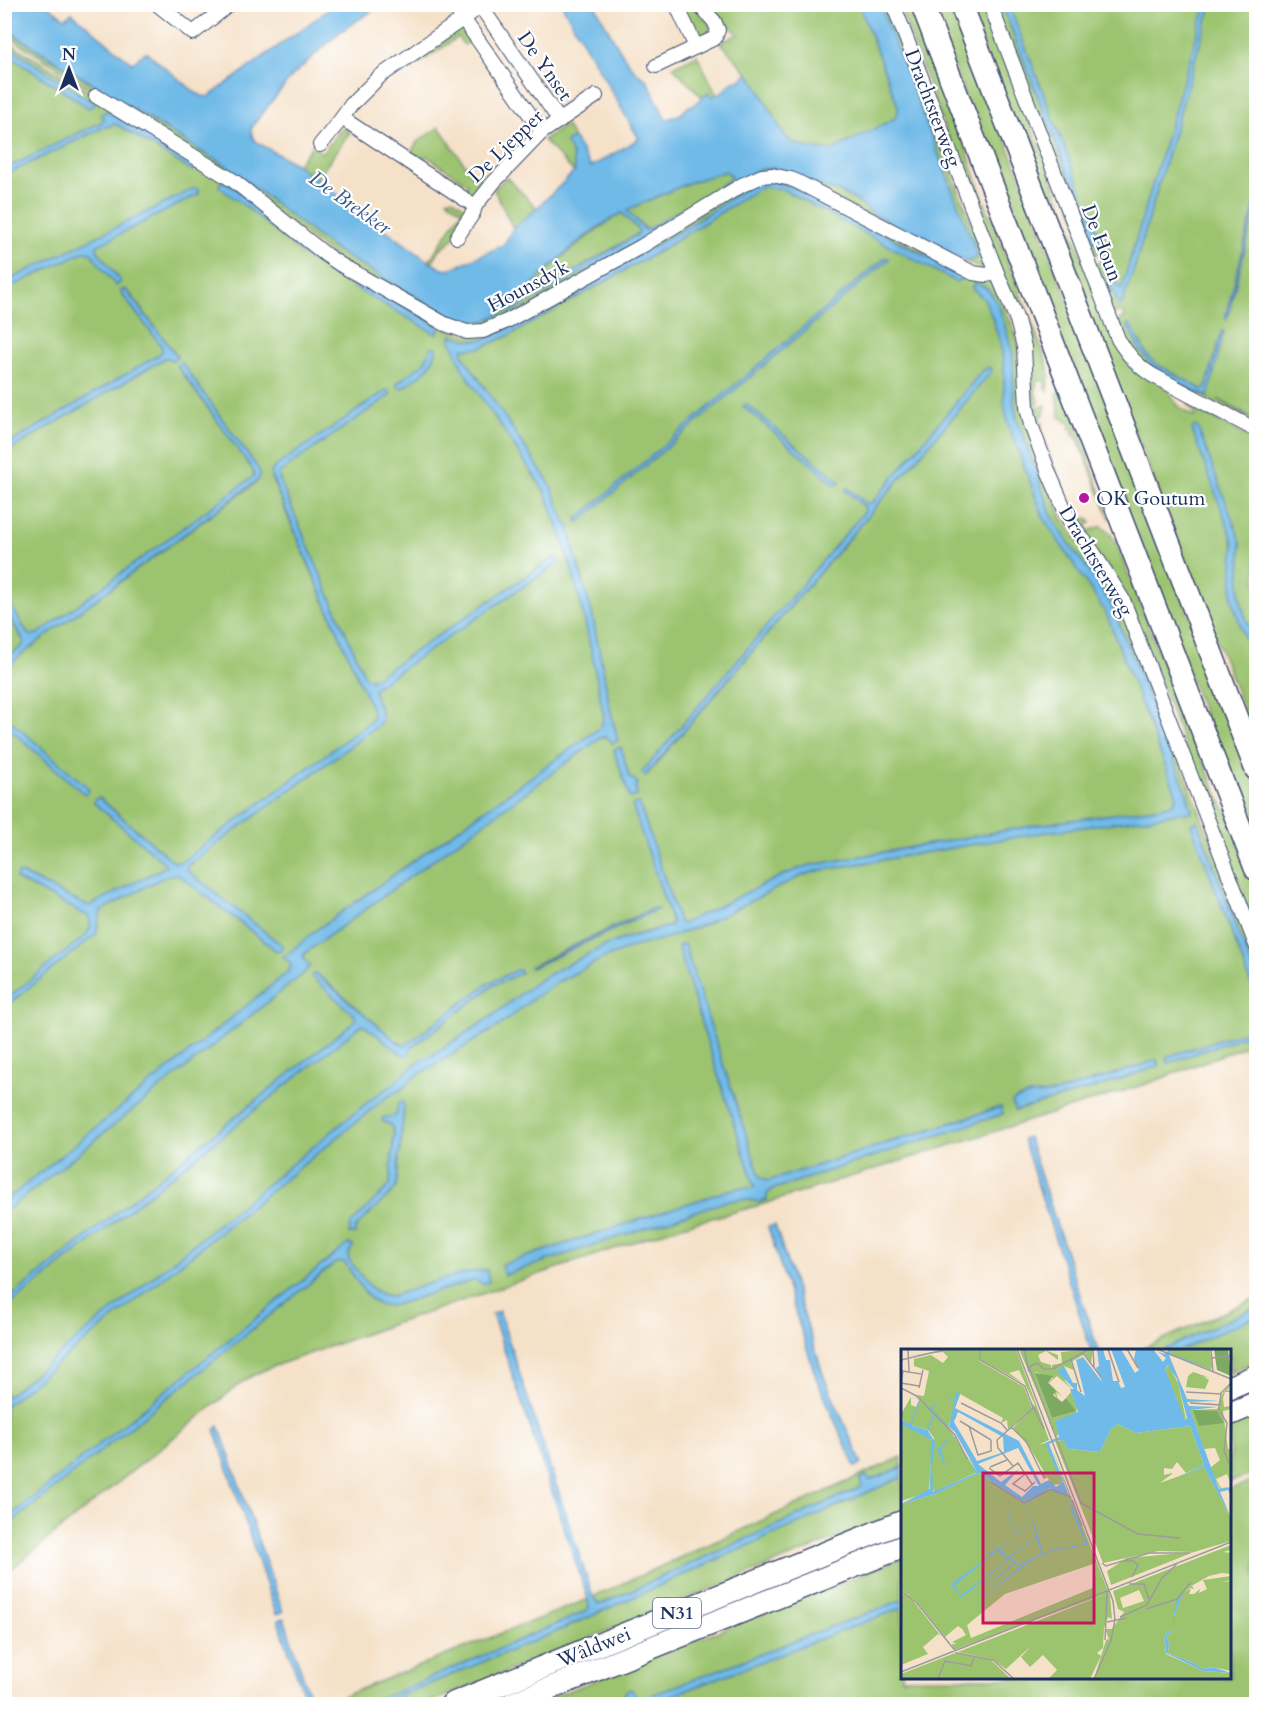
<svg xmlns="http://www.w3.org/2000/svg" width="1261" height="1709" font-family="Cardo,serif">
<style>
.green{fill:#9cc46f;stroke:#5c7a66;stroke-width:1.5;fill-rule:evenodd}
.water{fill:#6fbae8;stroke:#4574a3;stroke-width:1.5;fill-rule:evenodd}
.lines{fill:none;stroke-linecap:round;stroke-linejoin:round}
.minor-casing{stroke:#3c4a6e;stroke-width:16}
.primary-casing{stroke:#3c4a6e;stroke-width:25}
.trunk-casing{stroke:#3c4a6e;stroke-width:25}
.minor{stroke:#fff;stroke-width:14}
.primary{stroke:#fff;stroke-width:22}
.trunk{stroke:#fff;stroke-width:22}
.poi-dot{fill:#b5179e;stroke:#fff;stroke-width:2}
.labels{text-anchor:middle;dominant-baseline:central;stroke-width:4.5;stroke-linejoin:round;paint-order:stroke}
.shield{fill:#fff;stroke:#5f6d8e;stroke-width:1.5}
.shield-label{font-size:18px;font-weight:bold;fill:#1b2f5e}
.street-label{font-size:20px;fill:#1b2f5e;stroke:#fff}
.poi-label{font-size:20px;fill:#1b2f5e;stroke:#fff;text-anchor:start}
.water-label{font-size:21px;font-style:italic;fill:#345987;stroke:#fff}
.inset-road{fill:none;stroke:#9e9a9e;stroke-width:1.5}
.view{fill:#c2185b;fill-opacity:0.15;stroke:#c2185b;stroke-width:3}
.inset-edge{fill:none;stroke:#1b2f5e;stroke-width:3}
</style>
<rect width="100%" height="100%" fill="#fff"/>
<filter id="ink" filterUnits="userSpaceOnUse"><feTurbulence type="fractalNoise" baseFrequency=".0167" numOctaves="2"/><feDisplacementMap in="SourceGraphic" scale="12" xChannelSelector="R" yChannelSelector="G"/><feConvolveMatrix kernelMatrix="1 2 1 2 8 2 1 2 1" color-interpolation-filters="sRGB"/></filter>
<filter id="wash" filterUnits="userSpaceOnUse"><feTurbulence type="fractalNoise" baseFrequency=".008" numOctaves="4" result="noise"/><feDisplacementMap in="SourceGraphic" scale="24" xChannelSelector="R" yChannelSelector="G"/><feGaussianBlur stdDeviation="1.35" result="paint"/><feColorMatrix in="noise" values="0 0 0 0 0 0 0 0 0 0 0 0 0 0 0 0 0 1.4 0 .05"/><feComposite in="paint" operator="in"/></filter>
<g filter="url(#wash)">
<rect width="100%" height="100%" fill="#f5e1c8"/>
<g class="green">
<path d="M680,5H692L710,25C710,33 704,37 696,35Z"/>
<path d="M709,5H859L898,106V113L894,119L831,151L804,147L791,142L784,135L752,78L721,43L738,34Z"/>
<path d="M880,5H888L988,267L985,271L783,175L506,319L467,329L415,301L417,298L449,316L491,319L505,310L510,313L753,172C781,161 809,184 838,191L975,260L977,255L952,191L944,167Z"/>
<path d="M899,5H915L937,62L980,190L1046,360L1049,374L1048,391L1045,389V381L1037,380L1035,392L1039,403L1035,405L1036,409L1046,405L1044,415H1041L1040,422H1043L1041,434L1032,408L1029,353Z"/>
<path d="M930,5H954L1256,788V825L1216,745Z"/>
<path d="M968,5H985L1107,321L1167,388C1173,402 1181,411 1195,417L1196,414L1187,404L1196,401L1256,433L1200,412L1256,441V648L1242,607L1240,597L1241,542L1231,535L1234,550L1232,598L1242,631L1256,668V741Z"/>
<path d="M994,5H1002L1097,248L1102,245L1009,5H1206L1122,287L1120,288L1117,286L1109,264L1118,304L1134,269L1211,5H1256V200L1245,242H1247L1256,207V420L1218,399L1256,423L1154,373L1128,348L1118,321L1125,317L1123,311L1113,314L1094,265L1104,260L1102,253L1090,255ZM1130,324L1147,355L1156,364L1203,390L1206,388L1222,331L1208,393L1209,394L1153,367L1127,325Z"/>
<path d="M461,28L470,41L464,45L458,37L420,63L417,59Z"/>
<path d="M4,29L210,157L220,161L335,250L413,296L411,299L342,263L220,169V164L217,162L211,164L127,113L5,34Z"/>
<path d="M5,40L221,175L256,201L322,256L355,277L450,330L465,334L478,335L490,332L505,325L644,248L741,187L754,181L765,178H776L783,179L806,189L951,266L996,284L1016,335L1019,348L1023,412L1044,474L1062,518L1110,586L1119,602L1256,958V978L1198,822L1191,824L1256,997V1028L1166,1057L1168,1063L1256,1032V1042L1152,1082L764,1204L675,1228L382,1328L266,1369L246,1379L5,1574V1528L335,1263L342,1262L345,1263C353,1274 367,1301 380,1305C384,1307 390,1306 395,1305L475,1280L483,1284L489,1282L487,1270C455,1273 424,1286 392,1296C371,1296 362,1276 349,1260L348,1255L353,1246L348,1244L5,1520V1406L387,1097L402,1089L413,1078L499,1026L534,998L558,982L604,958L633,947L670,937L705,924L801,876L817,871L1040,833L1155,817L1181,812L1186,813L1192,811L1187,793L1112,606C1095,574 1068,547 1051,514L1016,415L1014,399L1013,354L1003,319L998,304L990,292L985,287L974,283L972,288L985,300L993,320L1001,346L1004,367V403L1008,424L1044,519L1106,613L1177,796C1175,804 1170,805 1162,807L1037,825L806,866L781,876L682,924L679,922L639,804L633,805L672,922L670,926L629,937L604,946L547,975L531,986L492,1016L436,1053L416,1063L390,1087L374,1097L5,1398V1309L359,1027L362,1025L366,1027L403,1054L408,1055L412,1047L494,985L521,973L520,970H517L489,983L406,1045L399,1043L316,973L313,974L312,976L356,1016L355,1021L5,1302V1212L303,974L310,966L303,959L304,954L602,737H608L612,743L618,740L611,713L592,613L576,557L569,526L565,521L550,484L464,357L462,349L480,348L508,336L661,250L756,190L764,187L782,189L956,281L960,280L962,276L961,274L793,187L781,183L764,182L746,188L685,228L509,328C484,340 479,345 452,335L450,340L454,346L463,370L545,492C575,564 590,641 604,717L601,727L315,931L290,952L283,957L290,963L291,967L288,972L5,1201V1007L96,934L101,911L160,879L171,874L178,875L184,879L278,952L283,946L189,872L187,869V866L379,725C388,713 373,701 374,688L558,563V561L555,557L375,678L367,679L365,677L280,481L279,473L390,395V392L387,390L276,466L272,470L271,478L373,713L371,721L181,862H174L100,798L95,799L94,803L162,860L165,864V867L91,905H86L79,902L21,873L17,874L16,879L88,916C93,924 90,930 84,937L5,1000L4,873L7,872L8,866L4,864L5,725L82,792L85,794L89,790L5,716V671L16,659L38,642L257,482L260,475L257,467L181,362L177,366L253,470L254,476L38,634L31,635L28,634L5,596V453L165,358H169L172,360L177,356L129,292L125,289L122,290L121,291L122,295L161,345L162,349L160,355L5,446V290L85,251L91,253L116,286L120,283V280L97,250V246L99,244L199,194L200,192L198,190L195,188L5,282V175L102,128L116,124L193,171L198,166L107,111L101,115L104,118L102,122L5,169V53L89,108L94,104L5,44ZM223,182L228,183L256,204L317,257L313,263L250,210L220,187V183ZM886,258L888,260L579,522L578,521L577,519ZM332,267L439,327L437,334L327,272ZM432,347L437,348C432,370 419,376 402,388L398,387L397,383L424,363ZM990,367L991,371L975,391L646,776L643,775V772L865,511L864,506L846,491V489L848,488L867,504L872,503L982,371ZM746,404L840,482V484H836L744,407ZM621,748L629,776L638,783L636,788L637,796L630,798L614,750ZM654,908L658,909L531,968L530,967L576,944ZM684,945L760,1177L768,1181L1000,1107L1003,1114L771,1190L767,1195V1200L760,1202L742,1199L724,1202L504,1274L501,1265L723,1192L737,1188H753L755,1187L704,1032L678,946ZM1157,1060L1159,1066L1094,1088L1015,1111L1012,1102C1026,1092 1042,1096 1057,1092C1091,1082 1124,1071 1157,1060ZM403,1102L404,1108L396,1188L359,1224L355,1229V1234H349L351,1224L390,1185L394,1133L391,1125L382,1121L384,1117L393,1118L398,1110L399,1103Z"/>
<path d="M697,55L717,95L712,97L710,93L702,97L673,67Z"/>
<path d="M566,125L574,139L569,140L566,143L573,154L576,171L574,172L543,140Z"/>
<path d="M343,127H345L350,132L317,179L297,165L312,146L322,153Z"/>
<path d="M439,127L474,178L482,173L488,181L473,195H470L463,192L468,184L426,156L421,164L409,156L417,142Z"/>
<path d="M726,171L731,177L729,181L647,230L626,210L688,183Z"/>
<path d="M506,177L537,208L513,228L494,190Z"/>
<path d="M452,198L468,209L453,239L439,250L432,263L429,261L462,211L447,200Z"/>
<path d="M622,213L637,228L639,231L637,234L536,294L520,302V297C552,266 584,236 622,213Z"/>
<path d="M1065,390L1110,519L1078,439L1072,434L1074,430L1069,428L1071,424L1060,417L1057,393Z"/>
<path d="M1042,436L1069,504L1070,506L1072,505L1079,521L1088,518L1091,523L1086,525L1089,531L1102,526L1111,535L1117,545L1182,714L1237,837L1256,889V930L1131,607L1070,510Z"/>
<path d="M4,609L24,642L23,645L5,660Z"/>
<path d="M1256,1298V1307L1163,1350H1139Z"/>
<path d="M1256,1316V1360L1230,1373V1350H1181Z"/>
<path d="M1256,1413V1473L1230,1482V1424Z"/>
<path d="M902,1457V1467L870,1480L866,1476L860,1479L862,1486L859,1488L601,1604L595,1602L593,1597Z"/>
<path d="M902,1477V1512L426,1704H380L549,1635Z"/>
<path d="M1256,1480V1704H650L902,1608V1678H1230V1489Z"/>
<path d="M902,1558V1600L642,1699H639L631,1689L624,1694L622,1704H536Z"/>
<path d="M588,1599L589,1607L585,1612L395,1693L363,1704H323Z"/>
</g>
<g class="water">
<path d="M1206,4L1211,5L1134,269L1122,304L1119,306L1103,266L1109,264L1117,286L1120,288L1122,287Z"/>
<path d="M4,5H47L65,18L72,13L132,63L146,52L196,93L202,96L208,97L335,5H381L341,31L292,76L257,120L251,129L252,136L256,142L297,165L428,261L442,269L448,270L504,245L513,228L535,210L575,171L572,154L566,143L568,140L574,139L591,167L639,139L562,5H595C606,24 627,71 647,80L666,120L681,114L690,105L692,107L702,97L710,93L712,97L722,92L735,80L738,82L748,73L756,84L784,135L791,142L804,147L831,151L894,119L898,113V106L859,5H880L976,250L977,258L967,261L950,255L875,215L855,200L838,191L822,187L790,173L774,168L760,169L742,178L661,229L509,313L505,311C483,324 474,324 449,316L335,250L220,161L210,157L5,29ZM726,171L731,177L728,181L647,230L644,229L627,210L688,183ZM622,213L637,228L639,231L637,235L536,294L520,301V297C551,266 583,233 622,213Z"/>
<path d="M1002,5H1009L1103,246L1097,248Z"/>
<path d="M4,44H5L95,104L89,108L5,53Z"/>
<path d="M107,111L199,166L193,171L116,124L102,128L5,175V169L102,122L104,118L100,115Z"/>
<path d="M772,181L793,187L961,274V279L956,282L782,189L764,187L756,190L661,250L508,336L480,348L462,349L464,357L550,484L565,521L569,526L576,557L592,613L611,713L618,740L612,743L608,737H602L304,954L303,959L310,966L303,974L5,1212V1201L288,972L291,967L290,963L283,957L290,952L315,931L601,727L604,717C590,641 575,564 545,492L463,370L454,346L450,340L452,335C479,345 484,340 509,328L685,228L746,188L757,183Z"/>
<path d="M223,182L228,183L318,257L313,263L250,210L219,187L220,183Z"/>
<path d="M195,188L198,190L199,194L97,246V250L120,280V283L116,286L91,253L85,251L5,290V282Z"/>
<path d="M1256,200V207L1227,319L1225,318Z"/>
<path d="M886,257L889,259L579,522L577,519Z"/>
<path d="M332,266L440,327L436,334L327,272Z"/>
<path d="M975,283L985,287L990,292L998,304L1003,319L1013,354L1014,399L1016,415L1051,514C1068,547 1095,574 1112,606L1187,793L1192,811L1186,813L1181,812L1155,817L1040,833L817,871L801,876L705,924L670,937L633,947L604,958L558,982L534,998L499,1026L413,1078L402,1089L387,1097L5,1406V1398L374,1097L390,1087L416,1063L436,1053L492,1016L531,986L547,975L604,946L629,937L670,926L672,922L632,805L639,803L679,922L682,924L781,876L806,866L1037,825L1162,807C1170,805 1175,804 1177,796L1106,613L1044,519L1008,424L1004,403V367L1001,346L993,320L985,300L972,288Z"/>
<path d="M125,289L177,356L172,361L169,358H165L5,453V446L160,354L162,349L161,345L122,294L121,291Z"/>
<path d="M1130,324L1147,355L1156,364L1203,390L1206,388L1222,331H1224L1208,397C1194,391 1164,376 1153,366C1141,356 1134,339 1127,325Z"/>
<path d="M432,347L437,348C432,370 419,376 402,388L398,387L397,383L424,363Z"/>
<path d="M181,362L257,467L260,472L259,479L38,642L16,659L5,671V660L23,645L24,641L5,609V596L28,634L31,635L38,634L254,476L253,470L177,365Z"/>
<path d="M990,367L992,371L975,391L645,776L643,775L642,772L865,511L864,506L845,491L847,488L867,504L872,503L982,371Z"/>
<path d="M387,390L390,392V395L279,473L280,481L365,677L371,680L375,678L555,557L559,561L558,563L374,688C372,701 388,713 379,725L187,866V869L189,872L283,946L278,952L184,879L178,875H171L160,879L101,911L96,934L5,1007V1000L84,937C90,930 93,924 88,916L16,879L17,874L20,873L79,902L86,905H91L165,867V864L161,860L94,803L95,799L99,798L174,862H181L371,721L373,713L271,475L272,470L276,466Z"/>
<path d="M746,404L840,482V484L836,485L743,406Z"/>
<path d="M1194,426L1198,428L1241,542L1240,597L1242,607L1256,648V668L1242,631L1232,598L1234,543L1192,430Z"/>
<path d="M5,716L86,786L89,790L85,794L82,792L5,725Z"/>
<path d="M621,747L629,776L638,783L636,788L637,796L630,798L614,750Z"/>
<path d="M1197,821L1256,978V997L1191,824Z"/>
<path d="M654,908L658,909L531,968L530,967Z"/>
<path d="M684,944L760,1177L768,1181L1001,1107L1003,1114L771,1190L767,1195V1200L760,1202L742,1199L724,1202L504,1275L501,1265L723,1192L737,1188H753L755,1187L704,1032L678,946Z"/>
<path d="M517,970H520L521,973L494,985L412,1047L408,1055H403L366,1027L362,1025L359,1027L5,1309V1302L355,1021V1016L311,976L315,973L399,1043L406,1045L489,983Z"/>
<path d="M1256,1028V1032L1168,1063L1166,1057Z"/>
<path d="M1157,1060L1159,1066L1094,1088L1015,1111L1012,1102C1026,1092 1042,1096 1058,1092C1091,1082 1124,1071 1157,1060Z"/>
<path d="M399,1102H403L404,1108L396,1188L359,1224L355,1229V1234H349L351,1224L390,1185L394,1133L391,1125L382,1121L383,1117L389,1118L396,1115Z"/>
<path d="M1028,1137L1098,1350H1091L1023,1139Z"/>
<path d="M775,1225L824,1377L862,1464L855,1467L817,1380L768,1227Z"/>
<path d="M348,1244L353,1246L348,1255L349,1260C362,1276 371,1296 392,1296C424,1286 454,1273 487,1270L489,1282L483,1284L475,1280L394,1305C390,1306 384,1307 380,1305C367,1301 353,1274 345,1263L342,1262L335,1263L5,1528V1520Z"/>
<path d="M1256,1307V1316L1181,1350H1163Z"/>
<path d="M499,1311L593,1597L598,1604H601L859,1488L862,1486L860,1479L866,1476L870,1480L902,1467V1477L549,1635L380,1704H363L395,1693L585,1612L589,1607L588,1599L492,1314Z"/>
<path d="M219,1426L283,1612L276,1614L215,1430Z"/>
<path d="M902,1600V1608L650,1704H622C626,1697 622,1692 631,1689L639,1699H642Z"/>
<path d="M284,1618L312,1704H307L278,1620Z"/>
</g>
</g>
<g filter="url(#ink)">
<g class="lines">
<g class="minor-casing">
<g id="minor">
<path d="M157,4L193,33L230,4"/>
<path d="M453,4L542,132"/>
<path d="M479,4L560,121"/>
<path d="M676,4L696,47L715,38L718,30L714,21L698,4"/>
<path d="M893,4L997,273L1017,320L1024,347L1027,407L1031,425L1049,473L1070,522L1093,552L1123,600L1256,945"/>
<path d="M990,4L1118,339C1127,354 1137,366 1152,375L1256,430"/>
<path d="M480,7L379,77L351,105L342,118L475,206L494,182L542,132L596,96"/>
<path d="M656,66L696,47"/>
<path d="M96,96L234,181L326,255L341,265L445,324L467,332L483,331L507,321L642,246L742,185L762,176L772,175L791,179L798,182L973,273L986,275L997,273"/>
<path d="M320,145L342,118"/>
<path d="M457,237L473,213L475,206"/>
</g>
</g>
<g class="primary-casing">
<g id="primary">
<path d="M922,4L1256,869"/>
<path d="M961,4L1256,769"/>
</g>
</g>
<g class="trunk-casing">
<g id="trunk">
<path d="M1230,1387L1256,1376"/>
<path d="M1230,1414L1256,1403"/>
<path d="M452,1704L902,1522"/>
<path d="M511,1704L902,1547"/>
</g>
</g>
<use href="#minor" class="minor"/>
<use href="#primary" class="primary"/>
<use href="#trunk" class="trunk"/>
</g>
</g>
<circle class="poi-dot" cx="1084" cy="498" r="6"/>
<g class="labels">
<rect class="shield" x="653" y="1598" width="48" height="30" rx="4.5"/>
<g class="shield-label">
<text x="677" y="1613">N31</text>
</g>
<g class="street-label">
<text transform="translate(545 66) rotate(55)">De Ynset</text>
<text transform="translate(933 108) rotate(69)">Drachtsterweg</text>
<text transform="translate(506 146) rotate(-44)">De Ljepper</text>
<text transform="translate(1102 243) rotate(69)">De Houn</text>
<text transform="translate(528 286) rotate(-28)">Hounsdyk</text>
<text transform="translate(1096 561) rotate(59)">Drachtsterweg</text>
<text transform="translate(594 1647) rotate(-22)">Wâldwei</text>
</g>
<g class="poi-label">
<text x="1096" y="498">OK Goutum</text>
</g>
<g class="water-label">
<text transform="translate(350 203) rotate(35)">De Brekker</text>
</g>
</g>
<g transform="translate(901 1349)">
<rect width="330" height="330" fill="#f5e1c8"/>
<path d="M49,0H78V12L123,38L131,59L107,80L106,71L100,74L102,69L59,45L47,78L76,123L33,143L29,131L33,89L27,81L3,74L0,65L10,48V56L15,58L19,51L16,46L23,47L28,22L13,17V10L30,6L42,14L47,8L42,3L9,7L8,2L9,7ZM79,0H115L148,91L137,96L144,94L148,99L161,135L151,136L129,99L112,79L134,56L118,21L108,24L122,34L78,10ZM118,0H141L157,6V11L145,2L137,6L140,13L150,16L151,23V16L161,14L160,3L192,0L190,14L184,5L170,13L173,21L163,17L164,32L172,41L156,27L148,34L161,47L155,43L157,51L147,34L152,29L134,23L151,69L174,62L165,49L170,43L176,59L175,65L154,72L158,81L156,89ZM269,0H309L311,17L310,21L270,5ZM268,16L277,34L285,70L280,69L264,20ZM292,23L310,29L302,27L308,31L304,40L285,38L287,27ZM330,35L326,42L330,41V43H324L322,49L323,58L330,57V60L322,62L327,100H330V135L326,125L315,130L320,139L330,138L319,140L309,119L319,111L314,99L303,100L289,61L316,60L318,56L286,53L317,55L322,44ZM1,74L24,84L31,93L28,143L0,152ZM217,75L235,84L289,77L303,116L285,124L276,113L271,120L263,119V126L271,124V125L259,134L303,118L330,169V192L293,203L258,202L202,214L154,92L163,91L167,100L199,103L210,80ZM149,94L209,247L211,270L207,268L203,279L202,299L196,304L200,307L189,330H147L156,321L142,306L129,318L120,308L130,297L105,320L91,310L57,303L207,244L53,301L51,295H56L51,293L65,286L61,280L57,277L44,288L15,252L0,241V155L35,145L78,124L111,146L128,150L146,139L168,146ZM195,214L194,238L70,289L66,276L104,245ZM330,196V201L322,203L330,204V225L321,224L308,227L285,240L291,237L293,240L290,239L283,242L290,240L288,245H293L299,240L298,244L306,240L302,231L330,227V231L320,233L330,232V322L311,318L302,320L292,314L267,304L268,294L265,287L273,282V267L281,246L272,267V281L263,286L265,305L302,322L330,324V330H193L205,291L208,290L204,280H211L223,263L217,260L212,242ZM238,241L243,252L222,259L219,249ZM293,203L210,236L206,222L226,209ZM0,245H7L40,287L37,285L22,298L27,305L0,316ZM54,304L90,311L110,330H0V325Z" fill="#9cc46f" fill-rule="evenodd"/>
<path d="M313,0H327L330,27L316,21ZM134,24L152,27L147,34L155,42L152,46L161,53L165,49L175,62L151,69ZM292,61L316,62L323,74L298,77Z" fill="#7daa62"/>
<path d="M196,0H202L205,11H209L212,32H217L220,39L224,38L210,0H220L234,24L238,21L233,10L235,0H252L262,13L265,9L256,2L263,5L269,0L270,5L311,19L268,6L286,50L318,52L286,53L288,57L317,58L289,61L318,140L330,138V146L327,141L319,143L330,169L303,118L277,128L303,116L289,77L235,84L217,75L210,80L199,103L167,100L163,92L157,91L148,95L168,147L149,139L138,146L150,140L166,149L149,141L127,154L123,155L132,170L142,205L153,200L185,195L171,163L168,149L187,196L154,201L131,211L69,259L119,218L130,210L141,205L135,189L109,208L117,216L125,211L128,210L118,217L114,215L65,253L113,214L108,210L60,249L50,235L90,206L83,201L90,204L96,200L90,195L98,200L115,188L106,166L116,159L107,166L114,184L131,174L115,185V188L99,201L107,208L135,188L131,169L122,154L127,153L138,147L121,152L78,124L35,145L0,155L29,140L30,91L0,75V71L9,75L18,51L7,42L19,51L10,76L26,81L32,66L20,52L55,88L65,109L56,90L50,89L55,88L33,67L27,82L34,93L31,117L43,114L35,99H40L45,91L49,89L42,97L45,105L42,98L40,100L44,114L63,110L31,117L32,143L75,124L68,115L65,111L76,123L54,83L48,78L29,59L35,55L32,61L48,77L54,52L37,50L54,51L55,43L59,45L54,59L118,92L140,135L148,131L155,138L161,134L144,94L158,88L154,72L177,63L169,40H173L156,22L163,17L172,34H176V41L184,47L175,11L182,8L201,33L195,19L198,17ZM267,16L276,30L286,69L284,71L264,20ZM57,63L102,88L103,103L76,112L53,73ZM117,99L138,137H132L121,148L104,136L118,120L100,133L77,115ZM96,202L107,210L59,247L54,236ZM282,244L273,267V282L265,287L268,294L267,304L292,314L302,320L312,318L330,324L302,322L265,304L263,286L272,281V267L276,251Z" fill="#6fbae8" fill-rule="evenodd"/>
<path class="inset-road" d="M7,0L8,23M79,0V11L124,37L132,59L96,91L97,99L112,117M116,0L212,252L214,271L210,291M123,0L128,23M188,0L152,20H143L136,14L128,18L180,154L237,185L279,189M192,0L193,18M207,0L218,33M226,0L237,19M256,0L330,30M310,0L312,23M182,4L200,28M311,9L330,7M170,10L180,43M0,11L47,0M0,34L2,22L20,25M0,34L18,37M330,34L320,44L318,61L326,74L323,102L330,119M0,39L16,47L54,86L66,110M18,39L22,21M285,43L320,45M60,54L100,74L106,81M289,54L319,56M131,55L143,80M59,72L90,91M68,77L77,106L90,102V91M110,78L125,92L139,121L143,129L145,128L139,121M89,118L106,111M88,119L99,127L117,114L131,135M124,125L112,135L124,142L134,133M90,133L123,154L150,140L170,148M171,151L181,177M224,212H232L237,216L231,228M201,214L205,217L248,204H289M228,235H243L248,250M0,242L15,253L56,304L92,311L113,330M245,260L276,250L290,233M219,268L246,256L261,229L276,215M206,273L225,269M204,291L206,243M0,323L330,193M37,330L44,312L70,317L73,309M193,330L211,289"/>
<path class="view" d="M82,124H193V274H82Z"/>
<rect width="330" height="330" class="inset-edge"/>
</g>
<rect width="1261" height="1709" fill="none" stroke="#fff" stroke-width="24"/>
<g transform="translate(69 69)" stroke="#ffffff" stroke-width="4.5" paint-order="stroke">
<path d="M0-4.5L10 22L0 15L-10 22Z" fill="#1b2f5e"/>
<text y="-9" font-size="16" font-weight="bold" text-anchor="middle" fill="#1b2f5e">N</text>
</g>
</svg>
